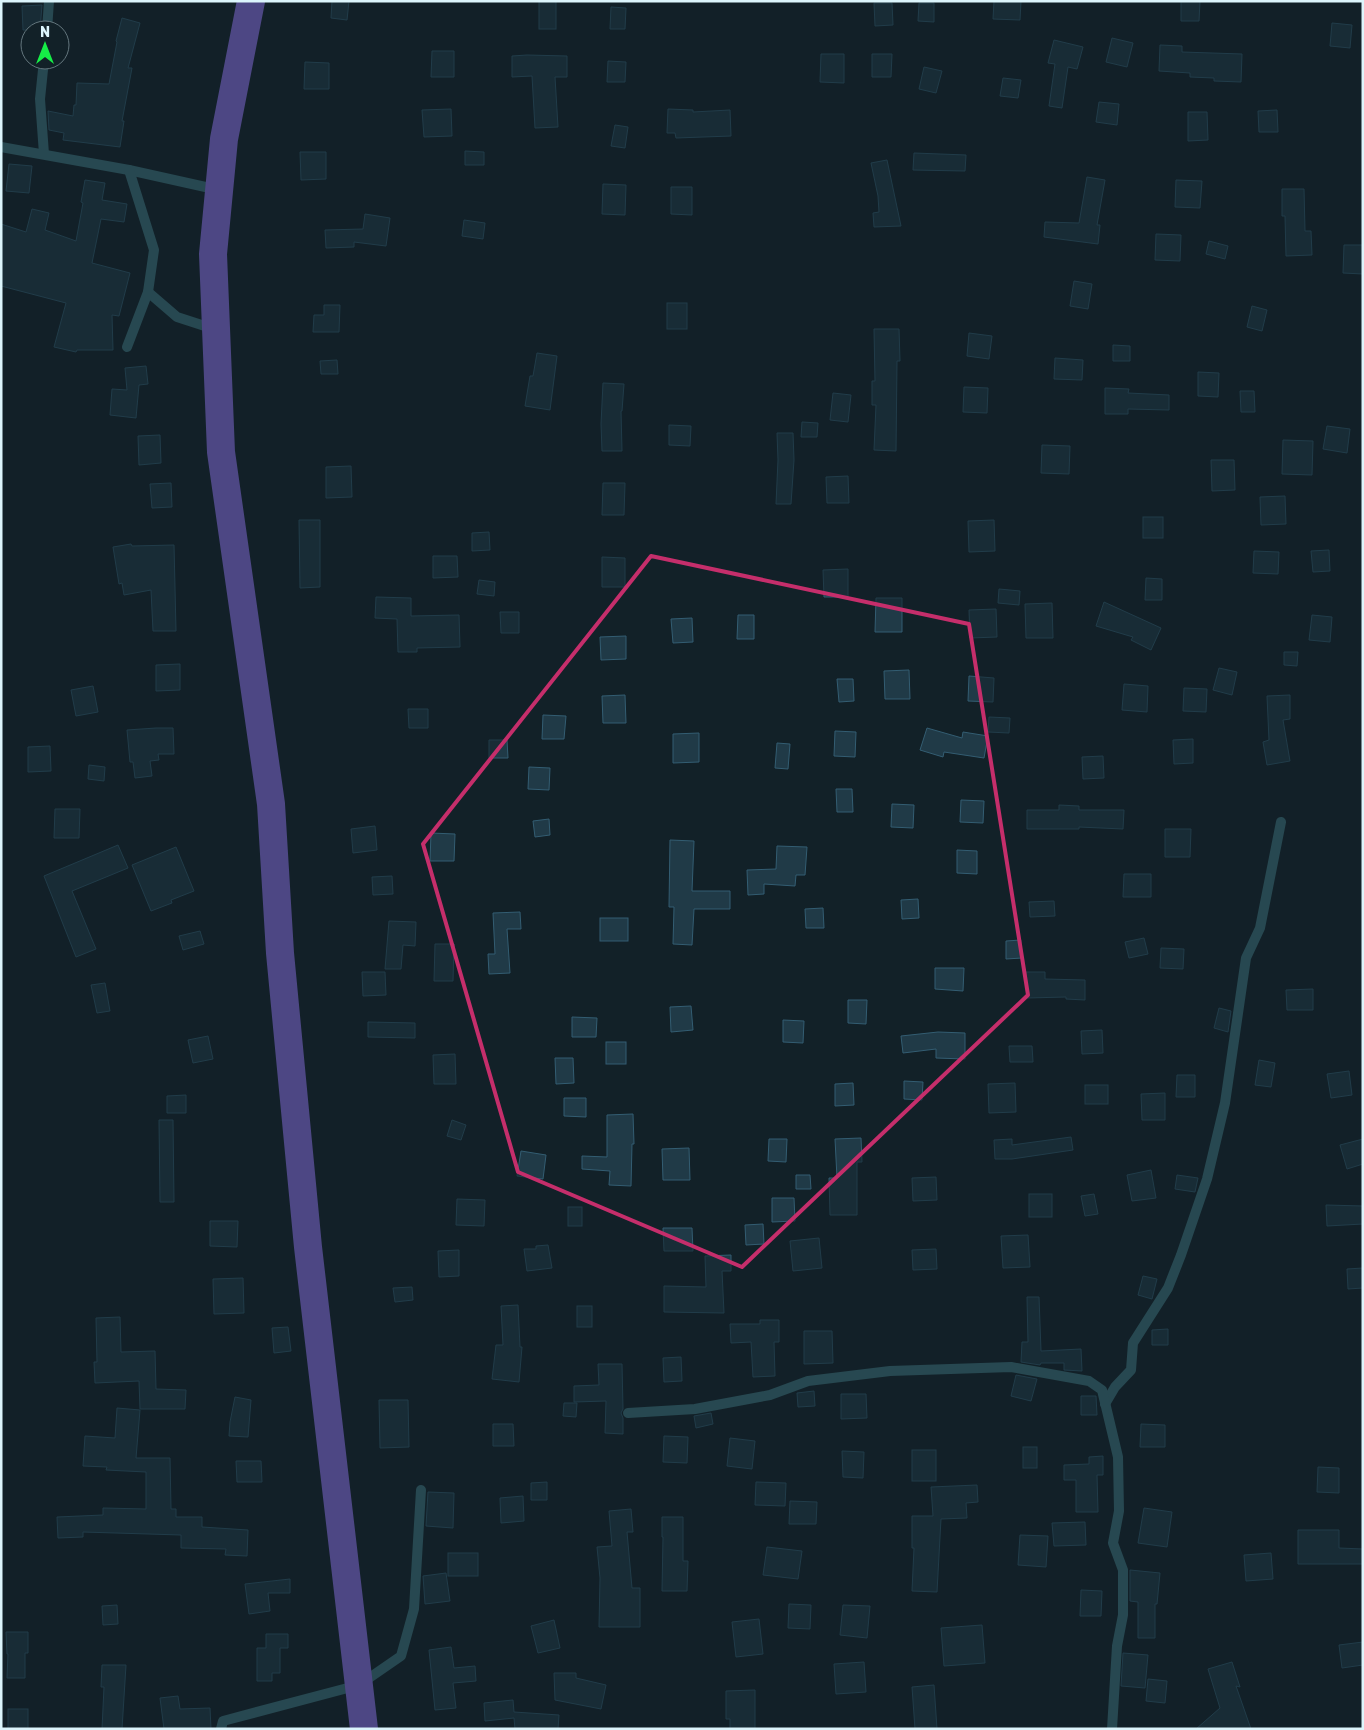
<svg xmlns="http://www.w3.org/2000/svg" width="1364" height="1730" font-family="Rubik,sans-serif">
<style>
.building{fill:#203a47;stroke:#335d72}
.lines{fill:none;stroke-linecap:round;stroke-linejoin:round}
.minor{stroke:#417883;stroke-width:10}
.trunk{stroke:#9576f4;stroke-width:28}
.marked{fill:none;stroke:#c52e6b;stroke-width:4;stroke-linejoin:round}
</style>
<rect width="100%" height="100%" fill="#122128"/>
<g class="building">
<path d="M332,1H349L347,20L331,18Z"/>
<rect x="539" y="1" width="17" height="28"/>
<path d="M994,1H1021L1020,20L993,19Z"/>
<path d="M1181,1H1200L1199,21H1181Z"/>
<path d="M874,3H892L893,25L875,26Z"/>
<path d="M919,3H934V22L918,21Z"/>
<path d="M42,5L40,30H23L22,6Z"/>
<path d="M611,7L626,8L625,29H610Z"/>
<path d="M122,18L140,23L128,68H132L122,121H124L120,147L63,140L64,133L49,130L48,111L73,116L74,105H76L77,83L109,84L117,42L116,41Z"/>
<path d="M1332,23L1352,25L1350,48L1330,46Z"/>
<path d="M1112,38L1133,43L1127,67L1106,62Z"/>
<path d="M1054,40L1083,47L1077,69L1068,67L1062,108L1049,106L1055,64L1048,63Z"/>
<path d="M1160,45L1182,46V52L1242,54L1241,82L1214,81V78L1190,77V73L1159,71Z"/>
<path d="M432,51H454V77H431Z"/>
<path d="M821,54H844V83L820,82Z"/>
<path d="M872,54H892L891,77H872Z"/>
<path d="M527,55L567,56V77H555L558,127L535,128L532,76L512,77V56Z"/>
<path d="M608,61L626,62L625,82H607Z"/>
<path d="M305,62L329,63V89H304Z"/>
<path d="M924,67L942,71L936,93L919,89Z"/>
<path d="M1003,78L1021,80L1018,98L1000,96Z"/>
<path d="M1099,102L1119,104L1117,125L1096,122Z"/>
<path d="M451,109L452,136L424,137L422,110Z"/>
<path d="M668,109L693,110V112L730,110L731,136L676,138L675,133H667Z"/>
<path d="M1277,110L1278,132H1259L1258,111Z"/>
<path d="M1188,112H1207L1208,140L1188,141Z"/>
<path d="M615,125L628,127L625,148L611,146Z"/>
<path d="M465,151L484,152V165H465Z"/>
<path d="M300,152H326V179L301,180Z"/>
<path d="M914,153L966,155L965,171L913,170Z"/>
<path d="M887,160L901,226L874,227L873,213L879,212L878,196L871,163Z"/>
<path d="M9,164L32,166L29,193L6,191Z"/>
<path d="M1087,177L1105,180L1097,225H1100L1098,244L1044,237L1045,222L1079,223Z"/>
<path d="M85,180L105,183L102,200L127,204L124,222L101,219L92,263L130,273L119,316L112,315L113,350H77L76,352L54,347L66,303L1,286V224L26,232L32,209L49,213L45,230L76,241L83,203L81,202Z"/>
<path d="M1176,180L1202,181L1200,208L1175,207Z"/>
<path d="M603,184L626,185L625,215L602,214Z"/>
<path d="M671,187H692V215L671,214Z"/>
<path d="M1282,189H1304L1305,231H1311L1312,255L1286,256L1285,216H1282Z"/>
<path d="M365,214L390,218L386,246L354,242V247L326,248L325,230L363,229Z"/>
<path d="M464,220L485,223L483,239L462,236Z"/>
<path d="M1156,234L1181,235L1180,261L1155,260Z"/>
<path d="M1209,241L1228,246L1225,259L1206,254Z"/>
<path d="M1344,245H1363V274L1343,273Z"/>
<path d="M1074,281L1092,284L1088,309L1070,306Z"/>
<rect x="667" y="303" width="20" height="26"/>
<path d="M324,305H340L339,332H313L314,315H324Z"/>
<path d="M1252,306L1267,310L1262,331L1247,327Z"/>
<path d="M874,329H899L900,361H897L896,451L874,450L876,405H872V381H875Z"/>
<path d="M969,333L992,336L989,359L967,356Z"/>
<path d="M1113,345L1130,346V361H1113Z"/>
<path d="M537,353L557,356L550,410L525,406L530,376H533Z"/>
<path d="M1055,358L1083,360L1082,380L1054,379Z"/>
<path d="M337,360L338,374H321L320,361Z"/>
<path d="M146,366L148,384L139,385L136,418L110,415L112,389L127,390L125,368Z"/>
<path d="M1198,372L1219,373L1218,397L1198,396Z"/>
<path d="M603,383L624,384L622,411H621L622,451H602L601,424Z"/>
<path d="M964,387L988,388L987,413L963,412Z"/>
<path d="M1105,388L1129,389L1128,393L1169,395V410L1128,409V414H1105Z"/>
<path d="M1240,391H1254L1255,412H1241Z"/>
<path d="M833,393L851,395L848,422L830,420Z"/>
<path d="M802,422L818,423L817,437H801Z"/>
<path d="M669,425L691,426L690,446L669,445Z"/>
<path d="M1327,426L1350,429L1347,453L1323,449Z"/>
<path d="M777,433H793L794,460L791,504H776L778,460Z"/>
<path d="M160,435L161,463L139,465L138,436Z"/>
<path d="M1283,440L1313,441L1312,475L1282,474Z"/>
<path d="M1042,445L1070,446L1069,474L1041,473Z"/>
<path d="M1211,460H1234L1235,490L1212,491Z"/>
<path d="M351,466L352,497L326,498V467Z"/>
<path d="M848,476L849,503H827L826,477Z"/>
<path d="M171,483L172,507L152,508L150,484Z"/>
<path d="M603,483H625L624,515H602Z"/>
<path d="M1285,496L1286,524L1261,525L1260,497Z"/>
<rect x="1143" y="517" width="20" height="21"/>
<path d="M299,520H320V587L300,588Z"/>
<path d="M994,520L995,551L969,552L968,521Z"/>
<path d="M489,532L490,550L472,551V533Z"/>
<path d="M131,544L132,546L174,545L176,631H153L151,590L124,595L122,583L119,584L113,547Z"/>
<path d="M1329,550L1330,571L1313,572L1311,551Z"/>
<path d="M1254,551L1279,552L1278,574L1253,573Z"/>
<path d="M433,556H457L458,577L433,578Z"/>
<path d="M602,557L625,558V587H602Z"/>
<path d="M848,569V597H824L823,570Z"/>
<path d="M1146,578L1162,579V600H1145Z"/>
<path d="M479,580L495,582L494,596L477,594Z"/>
<path d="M999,589L1020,591L1019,605L998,603Z"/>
<path d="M376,597L411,598V616L459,615L460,647L417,648V652H398L397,619L375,618Z"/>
<path d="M876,598H902V632H875Z"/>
<path d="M1104,602L1161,628L1151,650L1131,640L1133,637L1096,626Z"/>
<path d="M1052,603L1053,638H1026L1025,604Z"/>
<path d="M996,609L997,637L970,638L969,610Z"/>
<path d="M500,612H519V633H501Z"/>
<path d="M738,615H754V639H737Z"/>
<path d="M1312,615L1332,617L1330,642L1309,640Z"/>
<path d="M692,618L693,642L673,643L671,619Z"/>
<path d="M626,636V659L601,660L600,637Z"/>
<path d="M1284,652H1298L1297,666L1284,665Z"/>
<path d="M180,664V690L156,691V665Z"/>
<path d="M1219,668L1237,672L1232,695L1213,690Z"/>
<path d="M909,670L910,699H885L884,671Z"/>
<path d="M969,676L994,678L993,702L968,701Z"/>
<path d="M837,679H853L854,701L839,702Z"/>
<path d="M1124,684L1148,686L1147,712L1122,710Z"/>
<path d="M93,686L98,712L76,716L71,690Z"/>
<path d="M1184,688L1207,689L1206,712L1183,711Z"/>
<path d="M625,695L626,723H603L602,696Z"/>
<path d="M1290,695V719L1283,720L1290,761L1267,765L1263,742L1269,740L1267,696Z"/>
<path d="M408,709H428V728H409Z"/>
<path d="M543,715L566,716L564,739H542Z"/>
<path d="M989,717L1010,718L1009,733L988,732Z"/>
<path d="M156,728H173L174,754H158L159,760L150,761L152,776L135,778L133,762H130L127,730Z"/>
<path d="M927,728L962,738L963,732L988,736L984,758L944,752L943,757L920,750Z"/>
<path d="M835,731L856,732L855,757L834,756Z"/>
<path d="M699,733V762L673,763V734Z"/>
<path d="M1193,739V763L1174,764L1173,740Z"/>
<path d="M489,740H507L508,758H489Z"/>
<path d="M777,743L790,744L788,769L775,768Z"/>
<path d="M50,746L51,771L28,772V747Z"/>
<path d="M1103,756L1104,778L1083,779L1082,757Z"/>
<path d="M89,765L105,767L104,781L88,779Z"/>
<path d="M529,767L550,768L549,790L528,789Z"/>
<path d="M836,789H852L853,812H837Z"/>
<path d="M961,800L984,801L983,823L960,822Z"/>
<path d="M892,804L914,805L913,828L891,827Z"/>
<path d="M1059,805L1079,806V810H1124L1123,829L1079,827V829H1027V810H1059Z"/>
<path d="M55,809H80L79,838H54Z"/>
<path d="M549,819L550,835L535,837L533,821Z"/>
<path d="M375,826L377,850L353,853L351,829Z"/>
<path d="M1165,829H1191L1190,857H1165Z"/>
<path d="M431,833L455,834L454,861H430Z"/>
<path d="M670,840L694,841L692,891H730V909H694L692,945L673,944L674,907H669Z"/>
<path d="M118,845L128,868L72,891L96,949L76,957L44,876Z"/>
<path d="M777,846L807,847L805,875H796L795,886L764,884V894L748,895L747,870L776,869Z"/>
<path d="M176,847L194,891L171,900L172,903L151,911L132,865Z"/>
<path d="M957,850L977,851V874L957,873Z"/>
<path d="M1124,874H1151V897H1123Z"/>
<path d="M392,876L393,894L373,895L372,877Z"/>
<path d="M918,899L919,918L902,919L901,900Z"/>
<path d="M1054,901L1055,916L1030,917L1029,902Z"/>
<path d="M823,908L824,928H806L805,909Z"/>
<path d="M520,912L521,929H507L510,973L489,974L488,954H495L493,913Z"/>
<rect x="600" y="918" width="28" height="23"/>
<path d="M389,921L416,922L415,946L403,945L401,969H385Z"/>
<path d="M200,931L204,944L183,950L179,936Z"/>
<path d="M1144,938L1148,954L1129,958L1125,942Z"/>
<path d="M1021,940L1022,958L1006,959V941Z"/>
<path d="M435,944H454L453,981H434Z"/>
<path d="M1161,948L1184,949L1183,969L1160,968Z"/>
<path d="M935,968H964L963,991L935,989Z"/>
<path d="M362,972H385L386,995L363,996Z"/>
<path d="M1026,972H1045V979L1085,980V1000L1066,999V997L1027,998Z"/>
<path d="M105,983L110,1011L97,1013L91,985Z"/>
<path d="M1313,989V1010H1287L1286,990Z"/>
<path d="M848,1000H867L866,1024L848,1023Z"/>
<path d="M691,1006L693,1030L671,1032L670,1007Z"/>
<path d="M1219,1008L1231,1011L1228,1032L1214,1028Z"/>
<path d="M572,1017L597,1018L596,1037H572Z"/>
<path d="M783,1020L804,1021L803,1043L783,1042Z"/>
<path d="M368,1022L415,1023V1038L368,1037Z"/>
<path d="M1102,1030L1103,1053L1082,1054L1081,1031Z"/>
<path d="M938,1032L965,1033V1059L936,1058V1049L903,1053L901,1036Z"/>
<path d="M208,1036L213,1059L193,1063L188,1040Z"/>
<rect x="606" y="1042" width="20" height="22"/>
<path d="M1009,1046H1032L1033,1062H1010Z"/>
<path d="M455,1054L456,1084H434L433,1055Z"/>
<path d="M555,1058H573L574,1083L556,1084Z"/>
<path d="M1259,1060L1275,1063L1271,1087L1255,1085Z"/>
<path d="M1349,1071L1352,1095L1331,1098L1327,1074Z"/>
<path d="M1177,1075H1195V1097H1176Z"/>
<path d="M904,1081L923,1082L922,1100L904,1099Z"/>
<path d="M853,1083L854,1105L835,1106V1084Z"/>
<path d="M1015,1083L1016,1112L989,1113L988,1084Z"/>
<rect x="1085" y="1085" width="23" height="19"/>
<path d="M1165,1093V1120H1142L1141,1094Z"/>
<path d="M186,1095V1113H167V1096Z"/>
<path d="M564,1098H586V1117L564,1116Z"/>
<path d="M633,1114L634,1144H632L631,1186L609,1185L610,1171L582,1169V1156L607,1157V1115Z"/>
<path d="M159,1120H173L174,1202H160Z"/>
<path d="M452,1120L466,1125L461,1140L447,1136Z"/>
<path d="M1071,1137L1073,1150L1012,1159H995L994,1140L1012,1139V1145Z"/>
<path d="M861,1138L862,1162H857V1215H830L829,1178H837L835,1139Z"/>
<path d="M769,1139H787L786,1162L768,1161Z"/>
<path d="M1363,1139V1164L1347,1169L1340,1145Z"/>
<path d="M689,1148L690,1180H663L662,1149Z"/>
<path d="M521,1151L546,1155L543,1179L517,1176Z"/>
<path d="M1151,1170L1156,1198L1132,1201L1127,1175Z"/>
<path d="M796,1175H810L811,1189H796Z"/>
<path d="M1177,1175L1198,1178L1195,1192L1175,1189Z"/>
<path d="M936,1177L937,1200L913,1201L912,1178Z"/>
<rect x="1029" y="1194" width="23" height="23"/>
<path d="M1094,1194L1098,1214L1085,1216L1081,1196Z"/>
<path d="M772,1198H794L795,1221L772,1222Z"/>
<path d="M457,1199L485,1200L484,1226L456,1225Z"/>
<path d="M1326,1205L1363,1206V1224L1327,1226Z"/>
<rect x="568" y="1207" width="14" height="19"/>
<path d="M210,1221H238L237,1247L210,1246Z"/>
<path d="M763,1224L764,1244L746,1245L745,1225Z"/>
<path d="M663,1228H692L693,1251H664Z"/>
<path d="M1028,1235L1030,1267L1003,1268L1001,1236Z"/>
<path d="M819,1238L822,1268L793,1271L790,1241Z"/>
<path d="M548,1245L552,1268L527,1271L524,1249H536V1246Z"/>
<path d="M936,1249L937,1269L913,1270L912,1250Z"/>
<path d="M459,1250V1276L439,1277L438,1251Z"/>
<path d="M731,1255V1271H722L724,1313L664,1312V1286L706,1287L705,1256Z"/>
<path d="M1363,1268V1288L1348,1289L1347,1269Z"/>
<path d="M1143,1276L1157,1279L1152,1299L1138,1295Z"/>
<path d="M243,1278L244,1313L214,1314L213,1279Z"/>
<path d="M412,1287L413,1300L395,1302L393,1288Z"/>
<path d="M1027,1297H1039L1041,1351L1081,1349L1082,1371L1064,1370V1363H1041L1040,1365L1021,1362L1022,1342H1028Z"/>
<path d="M518,1305L520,1347H522L519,1382L492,1379L496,1345H503L501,1306Z"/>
<rect x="577" y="1306" width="15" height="21"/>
<path d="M120,1317L121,1352L155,1351L156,1389L186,1390L185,1409H140L139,1381L95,1383L94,1362H97L96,1318Z"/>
<path d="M760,1320H779V1342H774L775,1376L753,1377L751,1342L731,1343L730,1324H760Z"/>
<path d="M288,1327L291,1351L274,1353L272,1328Z"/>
<path d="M1168,1329V1345H1152V1330Z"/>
<path d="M804,1331H832L833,1363L804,1364Z"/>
<path d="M681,1357L682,1381L664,1382L663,1358Z"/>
<path d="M598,1364H622L623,1409L621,1413L623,1418V1434L605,1433L606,1401L574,1402V1386L599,1385Z"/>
<path d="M1016,1375L1037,1379L1031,1401L1011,1396Z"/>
<path d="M814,1391L815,1406L798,1407L797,1393Z"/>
<path d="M841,1394H866L867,1418L841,1419Z"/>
<path d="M1081,1396H1096L1097,1415H1081Z"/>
<path d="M235,1397L251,1400L248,1437L229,1436L230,1422Z"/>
<path d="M379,1400H408L409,1447L380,1448Z"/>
<path d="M564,1403H577L576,1417L563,1416Z"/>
<path d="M117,1408L140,1410L136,1458H170L171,1509H176V1517H202V1527L248,1530L247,1556L225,1555L226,1549L181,1548V1535L83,1532V1537L58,1538L57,1517L103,1515V1508L146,1509V1472L106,1470L107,1467L83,1466L85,1436L115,1438Z"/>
<path d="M711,1413L713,1424L696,1428L694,1416Z"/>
<path d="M493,1424H513L514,1446H493Z"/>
<path d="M1141,1424L1165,1425V1447H1140Z"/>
<path d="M664,1436L688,1437L687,1463L663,1462Z"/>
<path d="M730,1438L755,1441L752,1469L727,1466Z"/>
<rect x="1023" y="1447" width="14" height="21"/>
<rect x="912" y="1450" width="24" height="31"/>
<path d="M842,1451L864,1452L863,1478L843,1477Z"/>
<path d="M1103,1456V1475H1097L1098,1512H1076V1480H1064V1465L1089,1464V1457Z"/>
<path d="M236,1461H261L262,1482H237Z"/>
<path d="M1318,1467L1339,1468V1493L1317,1492Z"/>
<path d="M547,1482V1500H531V1483Z"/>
<path d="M756,1482L786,1483L785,1506L755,1505Z"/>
<path d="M977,1485L978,1502L966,1503L967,1518L941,1519L937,1592L912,1591L914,1548H912V1516H933L931,1487Z"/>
<path d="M428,1492L454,1493L453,1528L426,1526Z"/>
<path d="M523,1496L524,1521L501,1523L500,1498Z"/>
<path d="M790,1501L817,1502L816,1524H789Z"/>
<path d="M1144,1508L1172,1512L1167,1547L1138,1543Z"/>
<path d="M631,1509L633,1532H627L632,1588H640V1627H599L600,1578L597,1547L612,1546L609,1511Z"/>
<path d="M662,1517H683V1561H688L687,1591H662L663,1537H662Z"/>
<path d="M1085,1522L1086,1545L1054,1546L1052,1523Z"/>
<path d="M1298,1530H1339V1548L1363,1549V1564H1298Z"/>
<path d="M1020,1535L1048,1536L1046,1567L1018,1565Z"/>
<path d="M767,1547L802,1551L798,1579L763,1575Z"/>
<rect x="448" y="1553" width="30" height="23"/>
<path d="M1271,1553L1273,1579L1246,1581L1244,1555Z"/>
<path d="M1130,1570L1160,1573L1157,1604H1155V1638H1138V1602L1130,1601Z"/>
<path d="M446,1573L450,1601L425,1604L423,1576Z"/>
<path d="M290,1579V1593H268L270,1611L249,1614L245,1584Z"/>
<path d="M1081,1590L1102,1591L1101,1616H1080Z"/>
<path d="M789,1604L811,1605L810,1629L788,1628Z"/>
<path d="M117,1605L118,1624L103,1625L102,1606Z"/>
<path d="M843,1605L870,1606L867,1638L840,1635Z"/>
<path d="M759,1619L763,1654L736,1657L732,1622Z"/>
<path d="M554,1620L560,1648L538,1653L531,1626Z"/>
<path d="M982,1625L985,1663L944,1666L941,1628Z"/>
<path d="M6,1632H28V1653H25V1678H7L8,1654H7Z"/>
<path d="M266,1634H288V1648H280V1673H272V1681H257V1648H266Z"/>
<path d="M1363,1642V1665L1342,1668L1339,1645Z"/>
<path d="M451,1647L454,1668L475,1666L476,1681L453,1683L456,1708L435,1710L429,1650Z"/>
<path d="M1123,1653L1148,1655L1145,1688L1121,1686Z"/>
<path d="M864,1662L866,1692L836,1694L834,1664Z"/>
<path d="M1232,1662L1240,1687L1236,1686L1251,1729H1196L1220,1708L1208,1669Z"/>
<path d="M102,1665H126L122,1729H102L104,1687H101Z"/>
<path d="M554,1673H576V1678L606,1685L601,1709L555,1700Z"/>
<path d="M1148,1679L1167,1681L1165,1703L1146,1701Z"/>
<path d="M934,1685L937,1729H915L912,1687Z"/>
<path d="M755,1690V1729H730V1719H726V1691Z"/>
<path d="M178,1696L180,1709L210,1708L211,1729H164L160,1698Z"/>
<path d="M513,1700L514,1712L559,1715L558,1729H515L514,1718L485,1721L484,1703Z"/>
<rect x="8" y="1709" width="20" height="20"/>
</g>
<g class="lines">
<g class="minor">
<path d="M47,30L49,1"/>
<path d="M44,60L40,99L44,154"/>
<path d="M1,147L129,170L219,190"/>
<path d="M148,292L177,317L214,329"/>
<path d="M127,347L148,292L154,250L129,170"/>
<path d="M1105,1404L1115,1387L1131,1370L1133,1343L1168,1288L1181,1255L1207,1179L1225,1103L1246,958L1260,928L1281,822"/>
<path d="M628,1413L695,1409L770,1395L808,1381L890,1371L1011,1367L1089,1381L1102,1390L1118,1457L1119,1511L1113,1543L1123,1570V1615L1117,1646L1112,1729"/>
<path d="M221,1729L223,1721L359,1685L401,1656L414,1609L421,1490"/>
</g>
<path class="trunk" d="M251,1L224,139L213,254L221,452L271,804L280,953L308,1247L364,1729"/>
</g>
<path d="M0 0H1364V1730H0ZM651,556L969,624L1028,995L742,1267L518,1172L423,844Z" fill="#122128" fill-opacity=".55" fill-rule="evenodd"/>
<path class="marked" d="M651,556L969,624L1028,995L742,1267L518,1172L423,844Z"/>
<rect width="1364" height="1730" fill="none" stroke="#dcf5fc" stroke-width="5"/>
<g transform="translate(45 45)"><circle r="24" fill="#122128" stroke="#63767d"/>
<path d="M0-4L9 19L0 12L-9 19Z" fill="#16ee47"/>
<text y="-8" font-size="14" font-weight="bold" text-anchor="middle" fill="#dcf5fc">N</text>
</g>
</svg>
